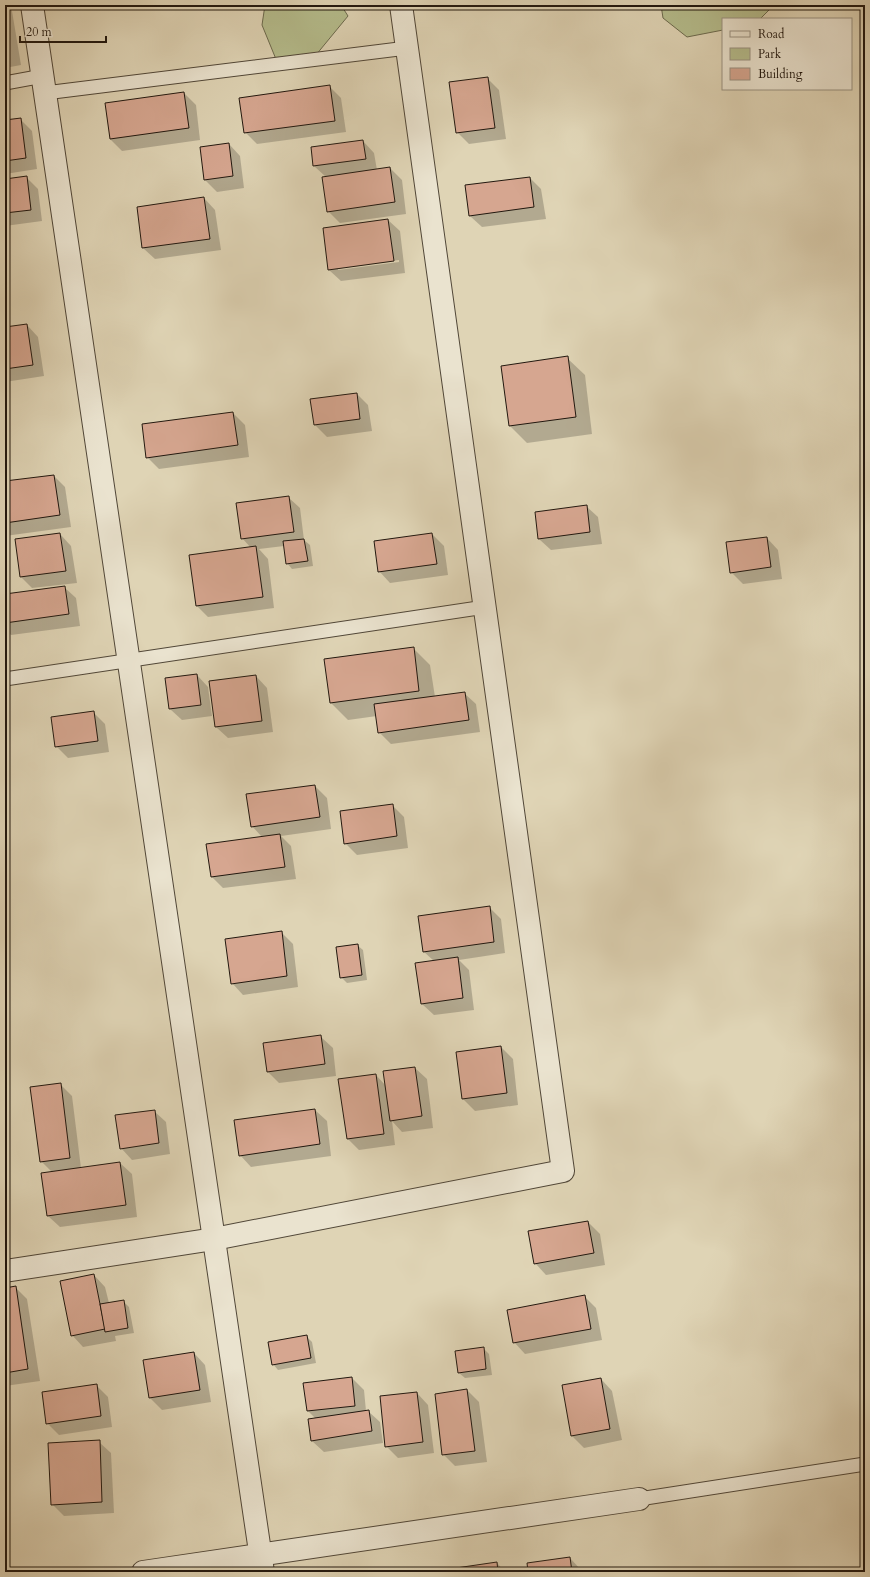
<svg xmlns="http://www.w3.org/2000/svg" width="870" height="1577" font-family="Cardo,serif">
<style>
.green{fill:#b5bc8c;stroke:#6c6a4e}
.shadow{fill:#0003;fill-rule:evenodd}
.building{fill:#d6a690;stroke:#22180f}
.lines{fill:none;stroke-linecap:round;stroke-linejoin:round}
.lane-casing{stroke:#514738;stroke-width:15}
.street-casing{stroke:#514738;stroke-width:24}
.lane{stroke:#eae3cf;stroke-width:13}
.street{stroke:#eae3cf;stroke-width:22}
</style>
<rect width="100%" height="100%" fill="#dfd4b5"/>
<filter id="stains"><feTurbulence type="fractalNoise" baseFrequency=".005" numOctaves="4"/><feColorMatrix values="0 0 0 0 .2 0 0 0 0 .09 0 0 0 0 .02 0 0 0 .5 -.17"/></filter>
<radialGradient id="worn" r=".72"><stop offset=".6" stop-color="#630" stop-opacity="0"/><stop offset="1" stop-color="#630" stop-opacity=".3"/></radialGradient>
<g class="green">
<path d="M265,5H341L348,16L311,61L280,69L262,25Z"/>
<path d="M661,5H774L760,19H723V30L687,37L663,18Z"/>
</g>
<g class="shadow">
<path d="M5,5H11L21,65L5,68Z"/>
<path d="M487,78L499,90L506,139L469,144L457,132Z"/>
<path d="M329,86L341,98L346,132L257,144L245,132Z"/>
<path d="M184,93L196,105L200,140L122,151L110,139L106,104Z"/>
<path d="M20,119L32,131L37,169L5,174V121Z"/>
<path d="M363,141L374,153L377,170L390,168L402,180L406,214L340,223L328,211L326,177L314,166Z"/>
<path d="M229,144L240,156L244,188L217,192L205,180Z"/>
<path d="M26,177L38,189L42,221L5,226V180Z"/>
<path d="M530,178L541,189L546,219L482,227L470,216Z"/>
<path d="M204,198L215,210L221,250L155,259L143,248Z"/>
<path d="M388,220L400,231L405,273L341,281L329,270L324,228ZM399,260V262L338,270V268Z"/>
<path d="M27,325L38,337L44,376L5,382V328Z"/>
<path d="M567,358L585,375L592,434L527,443L510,426Z"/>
<path d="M357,394L368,405L372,431L327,437L315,425Z"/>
<path d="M233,413L245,425L249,457L159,469L147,457Z"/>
<path d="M54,476L65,487L71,527L5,536V482Z"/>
<path d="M288,497L300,508L304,540L310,545L313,566L292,569L287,563L284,546L259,549L268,559L274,608L208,617L197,606L251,548L242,538Z"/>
<path d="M586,506L598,517L602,544L551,550L539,539Z"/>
<path d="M60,534L71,546L77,583L32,588L21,577Z"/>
<path d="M432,534L444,546L448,575L390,583L379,571Z"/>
<path d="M767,538L778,550L782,579L743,584L731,572Z"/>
<path d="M64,587L76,598L80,626L11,635L5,629V595Z"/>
<path d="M413,648L430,665L435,697L464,693L476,704L480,732L391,744L379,732L377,716L348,720L331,703Z"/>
<path d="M197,675L208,687L212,716L182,720L170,709Z"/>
<path d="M256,676L267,688L273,732L228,738L216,727Z"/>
<path d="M93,712L105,724L109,752L68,758L56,746Z"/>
<path d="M315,786L327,798L331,829L281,836L291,846L296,879L223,888L212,877L262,837L252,826Z"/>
<path d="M392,805L404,817L408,848L357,855L345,843Z"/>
<path d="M489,907L501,919L505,953L459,960L469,970L474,1010L434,1015L422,1004L434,961L423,951Z"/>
<path d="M281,932L293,944L298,987L243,995L232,983Z"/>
<path d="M357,945L363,950L367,980L347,983L341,977Z"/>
<path d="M321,1037L333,1048L336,1076L279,1083L268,1072Z"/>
<path d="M501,1047L513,1059L518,1105L475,1111L463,1099L457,1053Z"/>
<path d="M415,1068L427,1079L433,1128L402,1132L392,1121L395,1145L359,1150L347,1138L376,1075L386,1086Z"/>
<path d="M60,1084L72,1096L81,1168L120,1163L132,1174L137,1217L60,1227L48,1216L52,1172L41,1161Z"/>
<path d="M315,1110L327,1121L331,1156L251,1167L240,1155Z"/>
<path d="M154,1111L166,1122L170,1154L132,1160L121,1148Z"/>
<path d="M588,1222L600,1234L605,1265L546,1275L535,1263Z"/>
<path d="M94,1275L105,1287L109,1303L123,1301L129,1307L134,1333L115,1336L116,1341L83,1347L72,1335Z"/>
<path d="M15,1287L27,1299L40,1381L5,1386V1289Z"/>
<path d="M585,1297L596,1308L602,1340L525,1354L514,1342Z"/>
<path d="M306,1336L312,1342L316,1363L278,1370L273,1364Z"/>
<path d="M483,1348L489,1354L492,1375L465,1378L459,1373Z"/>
<path d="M194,1353L205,1365L211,1402L162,1410L150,1398L144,1361Z"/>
<path d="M352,1378L364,1390L366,1411H368L380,1422L383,1443L324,1452L312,1441L316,1419L308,1411Z"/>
<path d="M601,1379L612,1391L622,1440L584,1448L572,1436L563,1386Z"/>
<path d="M96,1385L108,1397L112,1427L59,1435L47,1423Z"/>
<path d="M467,1390L479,1402L487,1462L455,1466L443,1454Z"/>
<path d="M417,1393L428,1405L434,1453L398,1458L386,1446Z"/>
<path d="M99,1442L111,1453L114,1513L64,1516L52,1504Z"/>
<path d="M570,1558L581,1570L582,1572H529Z"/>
<path d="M497,1563L505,1572H457Z"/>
</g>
<g class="building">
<path d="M488,77L495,128L456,133L449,82Z"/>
<path d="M330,85L335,121L244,133L239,98Z"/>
<path d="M184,92L189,128L110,139L105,103Z"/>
<path d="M21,118L26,158L5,161V120Z"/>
<path d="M363,140L366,159L313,166L311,147Z"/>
<path d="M229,143L233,176L204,180L200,147Z"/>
<path d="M390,167L395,202L327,212L322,177Z"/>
<path d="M27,176L31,210L5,213V179Z"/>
<path d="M530,177L534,207L469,216L465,185Z"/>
<path d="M204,197L210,239L142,248L137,207Z"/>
<path d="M388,219L394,261L328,270L323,228Z"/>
<path d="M27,324L33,365L5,369V327Z"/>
<path d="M568,356L576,417L509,426L501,366Z"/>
<path d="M357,393L360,419L314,425L310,399Z"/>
<path d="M233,412L238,445L146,458L142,424Z"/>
<path d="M54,475L60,515L5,523V481Z"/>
<path d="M289,496L294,532L241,539L236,503Z"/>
<path d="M587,505L590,532L538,539L535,512Z"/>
<path d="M60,533L66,571L20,577L15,539Z"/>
<path d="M432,533L437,564L378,572L374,541Z"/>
<path d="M767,537L771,567L730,573L726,542Z"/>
<path d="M304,539L308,561L286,564L283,541Z"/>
<path d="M256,546L263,597L196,606L189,555Z"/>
<path d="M65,586L69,614L5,623V594Z"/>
<path d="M414,647L419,691L330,703L324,659Z"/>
<path d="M197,674L201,705L169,709L165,678Z"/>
<path d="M256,675L262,721L215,727L209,681Z"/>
<path d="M465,692L469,720L378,733L374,704Z"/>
<path d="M94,711L98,741L55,747L51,717Z"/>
<path d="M315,785L320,817L251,827L246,794Z"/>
<path d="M393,804L397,836L344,844L340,811Z"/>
<path d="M280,834L285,867L211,877L206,844Z"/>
<path d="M490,906L494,942L423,952L418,916Z"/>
<path d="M282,931L287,976L231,984L225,939Z"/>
<path d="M358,944L362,975L340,978L336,947Z"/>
<path d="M458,957L463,998L421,1004L415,963Z"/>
<path d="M321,1035L325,1064L267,1072L263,1043Z"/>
<path d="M501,1046L507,1093L462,1099L456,1052Z"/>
<path d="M415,1067L422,1116L390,1121L383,1071Z"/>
<path d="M376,1074L384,1134L347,1139L338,1079Z"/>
<path d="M61,1083L70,1158L40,1162L30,1087Z"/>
<path d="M315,1109L320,1144L239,1156L234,1120Z"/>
<path d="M155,1110L159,1143L120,1149L115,1115Z"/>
<path d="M120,1162L126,1205L47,1216L41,1173Z"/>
<path d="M588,1221L594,1253L534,1264L528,1231Z"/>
<path d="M94,1274L105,1329L71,1336L60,1281Z"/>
<path d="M16,1286L28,1369L5,1373V1288Z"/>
<path d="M585,1295L591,1329L513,1343L507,1310Z"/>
<path d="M124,1300L128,1328L105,1332L100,1304Z"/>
<path d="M307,1335L311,1358L272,1365L268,1342Z"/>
<path d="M484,1347L486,1369L458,1373L455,1351Z"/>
<path d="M194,1352L200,1390L149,1398L143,1360Z"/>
<path d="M352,1377L355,1406L307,1411L303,1383Z"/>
<path d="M601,1378L610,1429L571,1436L562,1385Z"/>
<path d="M97,1384L101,1416L46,1424L42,1392Z"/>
<path d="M467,1389L475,1451L442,1455L435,1394Z"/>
<path d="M417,1392L423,1442L385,1447L380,1396Z"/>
<path d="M369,1410L372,1431L311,1441L308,1419Z"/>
<path d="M100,1440L102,1502L51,1505L48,1443Z"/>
<path d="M570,1557L572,1572H528L527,1563Z"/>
<path d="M497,1562L498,1572H456V1568Z"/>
</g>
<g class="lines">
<g class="lane-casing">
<g id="lane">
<path d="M5,83L43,76"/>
<path d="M45,93L407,48"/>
<path d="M5,679L485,607"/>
<path d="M639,1499L865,1464"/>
</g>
</g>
<g class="street-casing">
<g id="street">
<path d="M32,5L263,1572"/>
<path d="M5,1271L214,1239L563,1171L401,5"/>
<path d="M143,1572L639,1499"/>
</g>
</g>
<use href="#lane" class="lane"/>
<use href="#street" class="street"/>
</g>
<rect width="870" height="1577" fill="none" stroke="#dfd4b5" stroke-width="20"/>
<rect x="6" y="6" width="858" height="1565" fill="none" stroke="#22180f" stroke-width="2"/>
<rect x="10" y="10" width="850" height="1557" fill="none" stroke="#22180f"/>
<rect x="722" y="18" width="130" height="72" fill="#eae3cf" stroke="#9a9282"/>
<rect x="730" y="31" width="20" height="6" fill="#eae3cf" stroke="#9a9282"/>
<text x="758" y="38" font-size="12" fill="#22180f">Road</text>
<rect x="730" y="48" width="20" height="12" fill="#b5bc8c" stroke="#9a9282"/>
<text x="758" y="58" font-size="12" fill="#22180f">Park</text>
<rect x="730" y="68" width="20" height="12" fill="#d6a690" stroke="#9a9282"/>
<text x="758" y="78" font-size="12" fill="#22180f">Building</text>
<path d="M20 36v6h86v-6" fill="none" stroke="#22180f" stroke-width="2"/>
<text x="26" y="36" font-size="12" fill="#22180f" stroke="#eae3cf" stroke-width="3" paint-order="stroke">20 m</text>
<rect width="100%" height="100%" filter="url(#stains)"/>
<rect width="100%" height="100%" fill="url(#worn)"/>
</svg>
